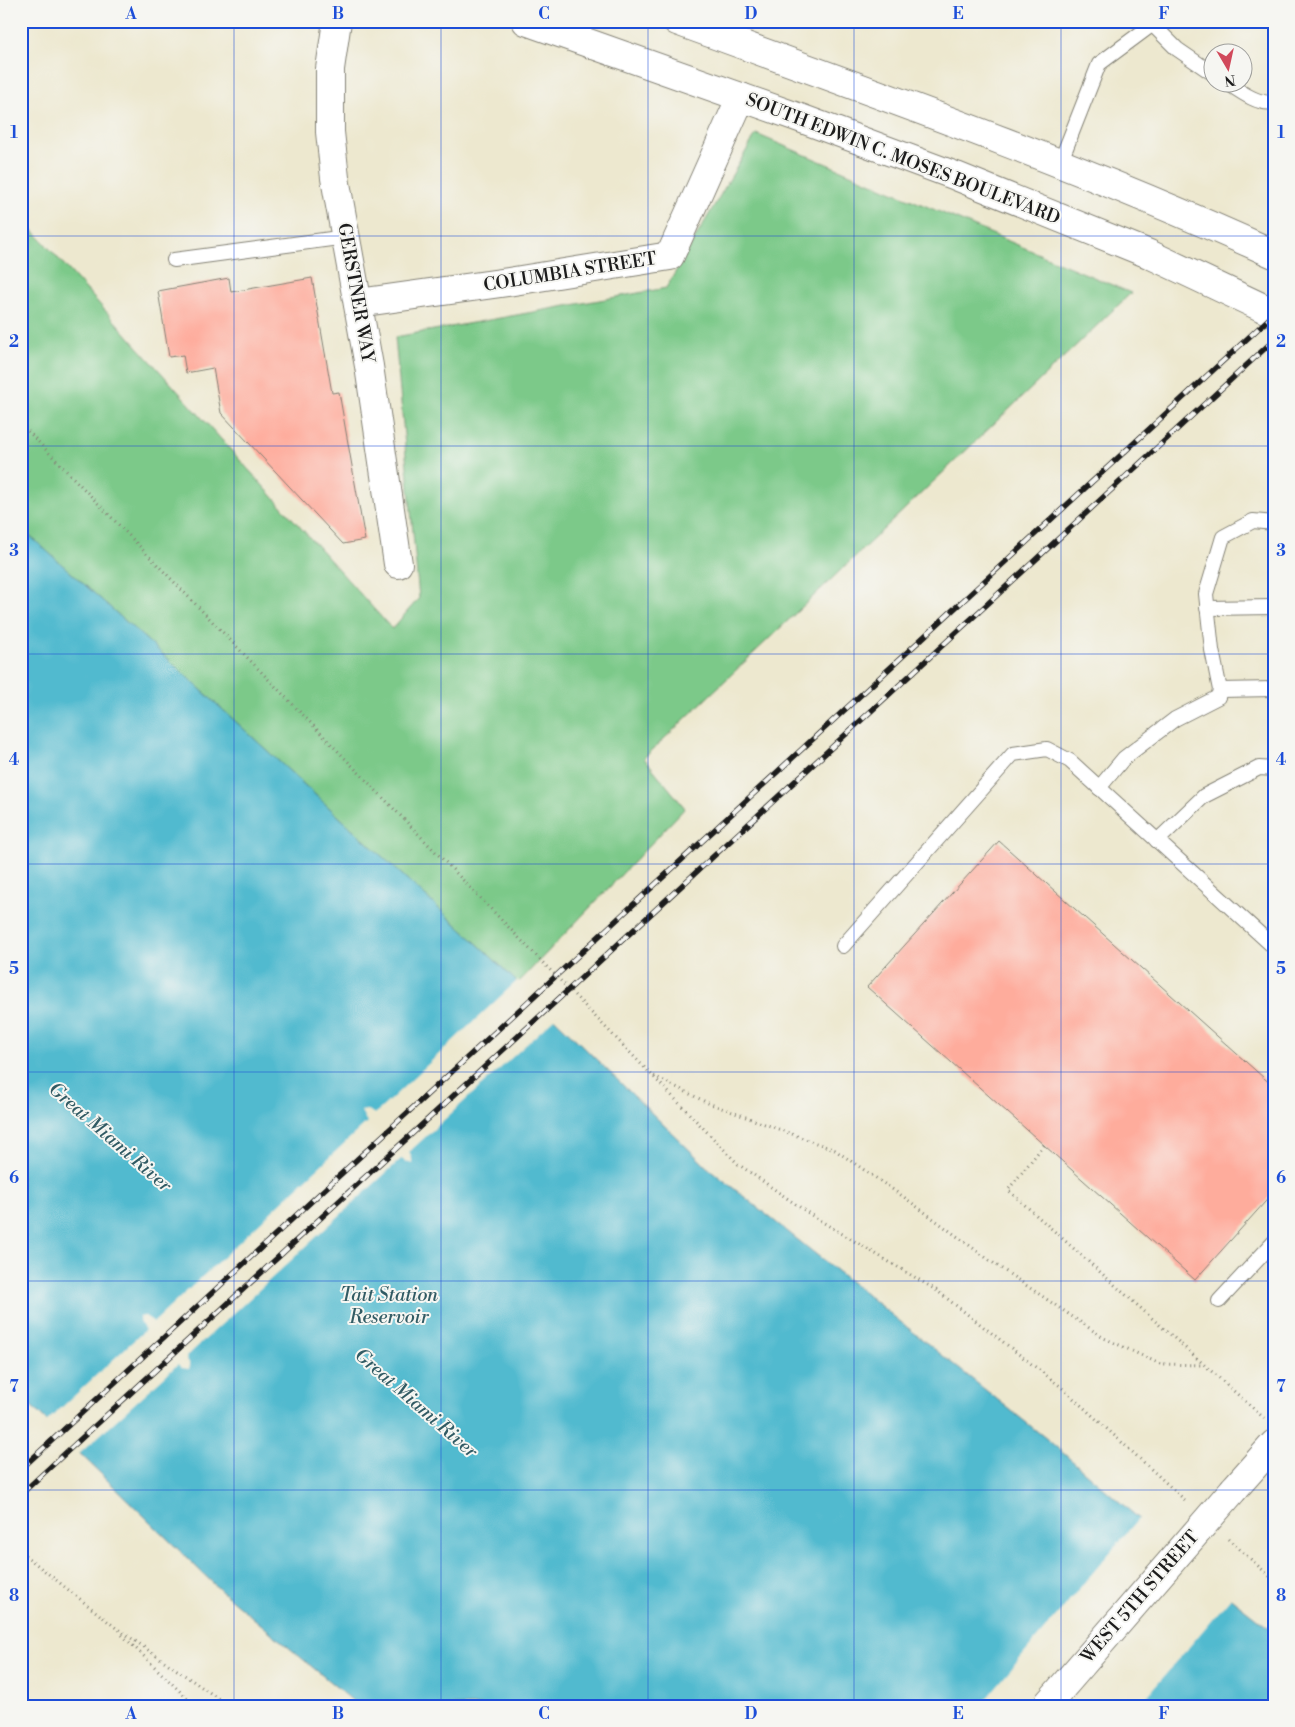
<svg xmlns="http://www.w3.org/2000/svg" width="1295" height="1727" font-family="'Libre Bodoni',serif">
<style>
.green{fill:#7bc989;stroke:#4c7252}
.water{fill:#51bacf;stroke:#366b76}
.pier{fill:#ede8cf}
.building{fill:#feac9c}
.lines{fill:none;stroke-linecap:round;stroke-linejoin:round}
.lane-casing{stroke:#848276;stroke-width:16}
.street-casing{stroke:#848276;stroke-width:30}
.secondary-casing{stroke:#848276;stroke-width:30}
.primary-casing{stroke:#848276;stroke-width:30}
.path{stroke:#848276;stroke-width:3;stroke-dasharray:1 4;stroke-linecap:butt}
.lane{stroke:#fff;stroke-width:14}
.street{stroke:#fff;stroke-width:28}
.secondary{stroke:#fff;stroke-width:28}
.primary{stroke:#fff;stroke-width:28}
.rail-casing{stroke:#1c1c1c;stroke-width:5.5}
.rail{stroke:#f6f6f2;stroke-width:4;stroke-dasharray:11;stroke-linecap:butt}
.primary-bridge-casing{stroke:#848276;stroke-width:30;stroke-linecap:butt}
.primary-bridge{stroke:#fff;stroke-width:28}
.grid{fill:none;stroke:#1d4ed8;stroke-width:1;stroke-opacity:0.55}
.labels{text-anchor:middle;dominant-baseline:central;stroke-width:4;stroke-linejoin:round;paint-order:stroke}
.street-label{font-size:18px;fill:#1c1c1c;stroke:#f6f6f2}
.water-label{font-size:19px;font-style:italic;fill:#315b64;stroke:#f6f6f2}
.neatline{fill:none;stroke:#1d4ed8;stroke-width:2}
.grid-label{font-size:16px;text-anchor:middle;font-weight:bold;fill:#1d4ed8}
</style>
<rect width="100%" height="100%" fill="#f6f6f2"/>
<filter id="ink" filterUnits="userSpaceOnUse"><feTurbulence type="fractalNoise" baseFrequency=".02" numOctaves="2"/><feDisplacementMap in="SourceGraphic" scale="10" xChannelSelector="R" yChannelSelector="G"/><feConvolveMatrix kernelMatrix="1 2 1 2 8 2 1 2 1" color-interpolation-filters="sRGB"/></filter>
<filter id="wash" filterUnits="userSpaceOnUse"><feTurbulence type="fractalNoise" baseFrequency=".0096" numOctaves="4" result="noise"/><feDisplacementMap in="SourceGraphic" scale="20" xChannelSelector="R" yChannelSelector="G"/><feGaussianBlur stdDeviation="1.12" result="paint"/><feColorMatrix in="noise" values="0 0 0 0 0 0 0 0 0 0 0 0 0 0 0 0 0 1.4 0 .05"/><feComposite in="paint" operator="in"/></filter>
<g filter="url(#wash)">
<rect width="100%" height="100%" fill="#ede8cf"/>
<path class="green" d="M756,134L1131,293L644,758L685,808L518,983L486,952L160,652L21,528V217L392,629L419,598L395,337L666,288Z"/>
<path class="water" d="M21,528L160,652L486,952L707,1167L1048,1440L1232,1599L1274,1632V1706H359L221,1591L21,1396Z"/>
<g class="pier">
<path d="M518,980L556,1017L409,1152L412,1159V1164L401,1159L186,1357L190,1365L189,1369L181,1368L178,1364L78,1455L45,1423L145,1330L141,1324L139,1317L145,1316L154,1322L367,1122L361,1111L367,1110L375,1114Z"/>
<path d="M1140,1517L1232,1596L1139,1706H980Z"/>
</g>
<g id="blocks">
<g class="building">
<path d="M229,278L231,292L312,278L332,393L339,392L365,540L343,544L221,413L213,368L186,373L183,355L169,357L158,291Z"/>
<path d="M999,841L1274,1087V1192L1195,1280L867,987Z"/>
</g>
</g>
</g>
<g filter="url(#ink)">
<use href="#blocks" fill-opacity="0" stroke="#848276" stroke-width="1"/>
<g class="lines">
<g class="lane-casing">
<g id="lane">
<path d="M1153,25L1177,49L1212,73"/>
<path d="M1226,82C1238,90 1259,106 1274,102"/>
<path d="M1060,163L1099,64L1157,21"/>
<path d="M174,260L346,237"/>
<path d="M1207,608L1274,607"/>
<path d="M1220,690L1274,689"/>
<path d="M1099,788L1124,758L1175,719L1218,697L1220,690L1212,650L1206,594L1223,537L1253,521L1274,523"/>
<path d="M1157,841L1204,796L1259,768L1274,769"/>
<path d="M843,946L1013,754L1047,749L1070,761L1274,947"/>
<path d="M1219,1301L1274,1242"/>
</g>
</g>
<g class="street-casing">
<path id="street" d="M358,303L508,282L670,256L741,97"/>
</g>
<g class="secondary-casing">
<g id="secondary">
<path d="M337,21L330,69V132L335,178L369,366L398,564"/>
<path d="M526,21L800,118L956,176L1149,254L1274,313"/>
<path d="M677,21C878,94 1079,165 1274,254"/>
</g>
</g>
<g class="primary-casing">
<path id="primary" d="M1234,1489L1274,1444"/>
</g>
<g class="path">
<path d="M21,424L738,1164L814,1217L936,1290L1060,1386L1186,1501"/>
<path d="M654,1076L708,1103L835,1150L908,1200L996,1265L1104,1338L1160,1364L1204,1365"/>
<path d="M1044,1145L1008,1190L1264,1418"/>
<path d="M1228,1539L1274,1580"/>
<path d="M21,1552L115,1627L229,1706"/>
<path d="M122,1635L195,1706"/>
</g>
<use href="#lane" class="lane"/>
<use href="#street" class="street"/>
<use href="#secondary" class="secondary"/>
<use href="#primary" class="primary"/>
<g class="rail-casing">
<g id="rail">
<path d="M21,1469L1274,314"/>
<path d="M21,1494L1274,340"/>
</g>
</g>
<use href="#rail" class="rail"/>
<g class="primary-bridge-casing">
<path id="primary-bridge" d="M1046,1706L1234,1489"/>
</g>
<use href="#primary-bridge" class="primary-bridge"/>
</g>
</g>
<path class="grid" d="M234,21V1706M441,21V1706M648,21V1706M854,21V1706M1061,21V1706M21,236H1274M21,446H1274M21,654H1274M21,864H1274M21,1072H1274M21,1281H1274M21,1490H1274"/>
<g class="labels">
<g class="street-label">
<text transform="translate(903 159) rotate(21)">SOUTH EDWIN C. MOSES BOULEVARD</text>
<text transform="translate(570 272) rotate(-9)">COLUMBIA STREET</text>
<text transform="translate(356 293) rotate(80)">GERSTNER WAY</text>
<text transform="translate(1140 1597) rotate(-49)">WEST 5TH STREET</text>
</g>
<g class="water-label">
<text transform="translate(110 1137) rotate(41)">Great Miami River</text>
<text x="389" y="1295">Tait Station<tspan x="389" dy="22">Reservoir</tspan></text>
<text transform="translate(416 1403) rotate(41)">Great Miami River</text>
</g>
</g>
<rect width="1295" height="1727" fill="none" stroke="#f6f6f2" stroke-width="55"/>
<g transform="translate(1228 68) rotate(171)"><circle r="24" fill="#f6f6f2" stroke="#9f9f9c"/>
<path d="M0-4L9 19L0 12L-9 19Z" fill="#d1495b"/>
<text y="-8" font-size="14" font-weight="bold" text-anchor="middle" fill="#1c1c1c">N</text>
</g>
<rect x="28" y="28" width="1240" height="1672" class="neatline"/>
<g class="grid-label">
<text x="131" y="19">A</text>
<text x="338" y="19">B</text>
<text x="544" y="19">C</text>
<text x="751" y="19">D</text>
<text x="958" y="19">E</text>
<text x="1164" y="19">F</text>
<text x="14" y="138">1</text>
<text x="1281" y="138">1</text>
<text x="14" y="347">2</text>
<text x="1281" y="347">2</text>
<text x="14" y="556">3</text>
<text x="1281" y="556">3</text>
<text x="14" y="765">4</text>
<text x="1281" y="765">4</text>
<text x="14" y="974">5</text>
<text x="1281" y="974">5</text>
<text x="14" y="1183">6</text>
<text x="1281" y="1183">6</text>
<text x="14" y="1392">7</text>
<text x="1281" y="1392">7</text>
<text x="14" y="1601">8</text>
<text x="1281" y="1601">8</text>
<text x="131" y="1719">A</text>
<text x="338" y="1719">B</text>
<text x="544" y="1719">C</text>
<text x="751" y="1719">D</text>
<text x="958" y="1719">E</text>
<text x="1164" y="1719">F</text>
</g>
</svg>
